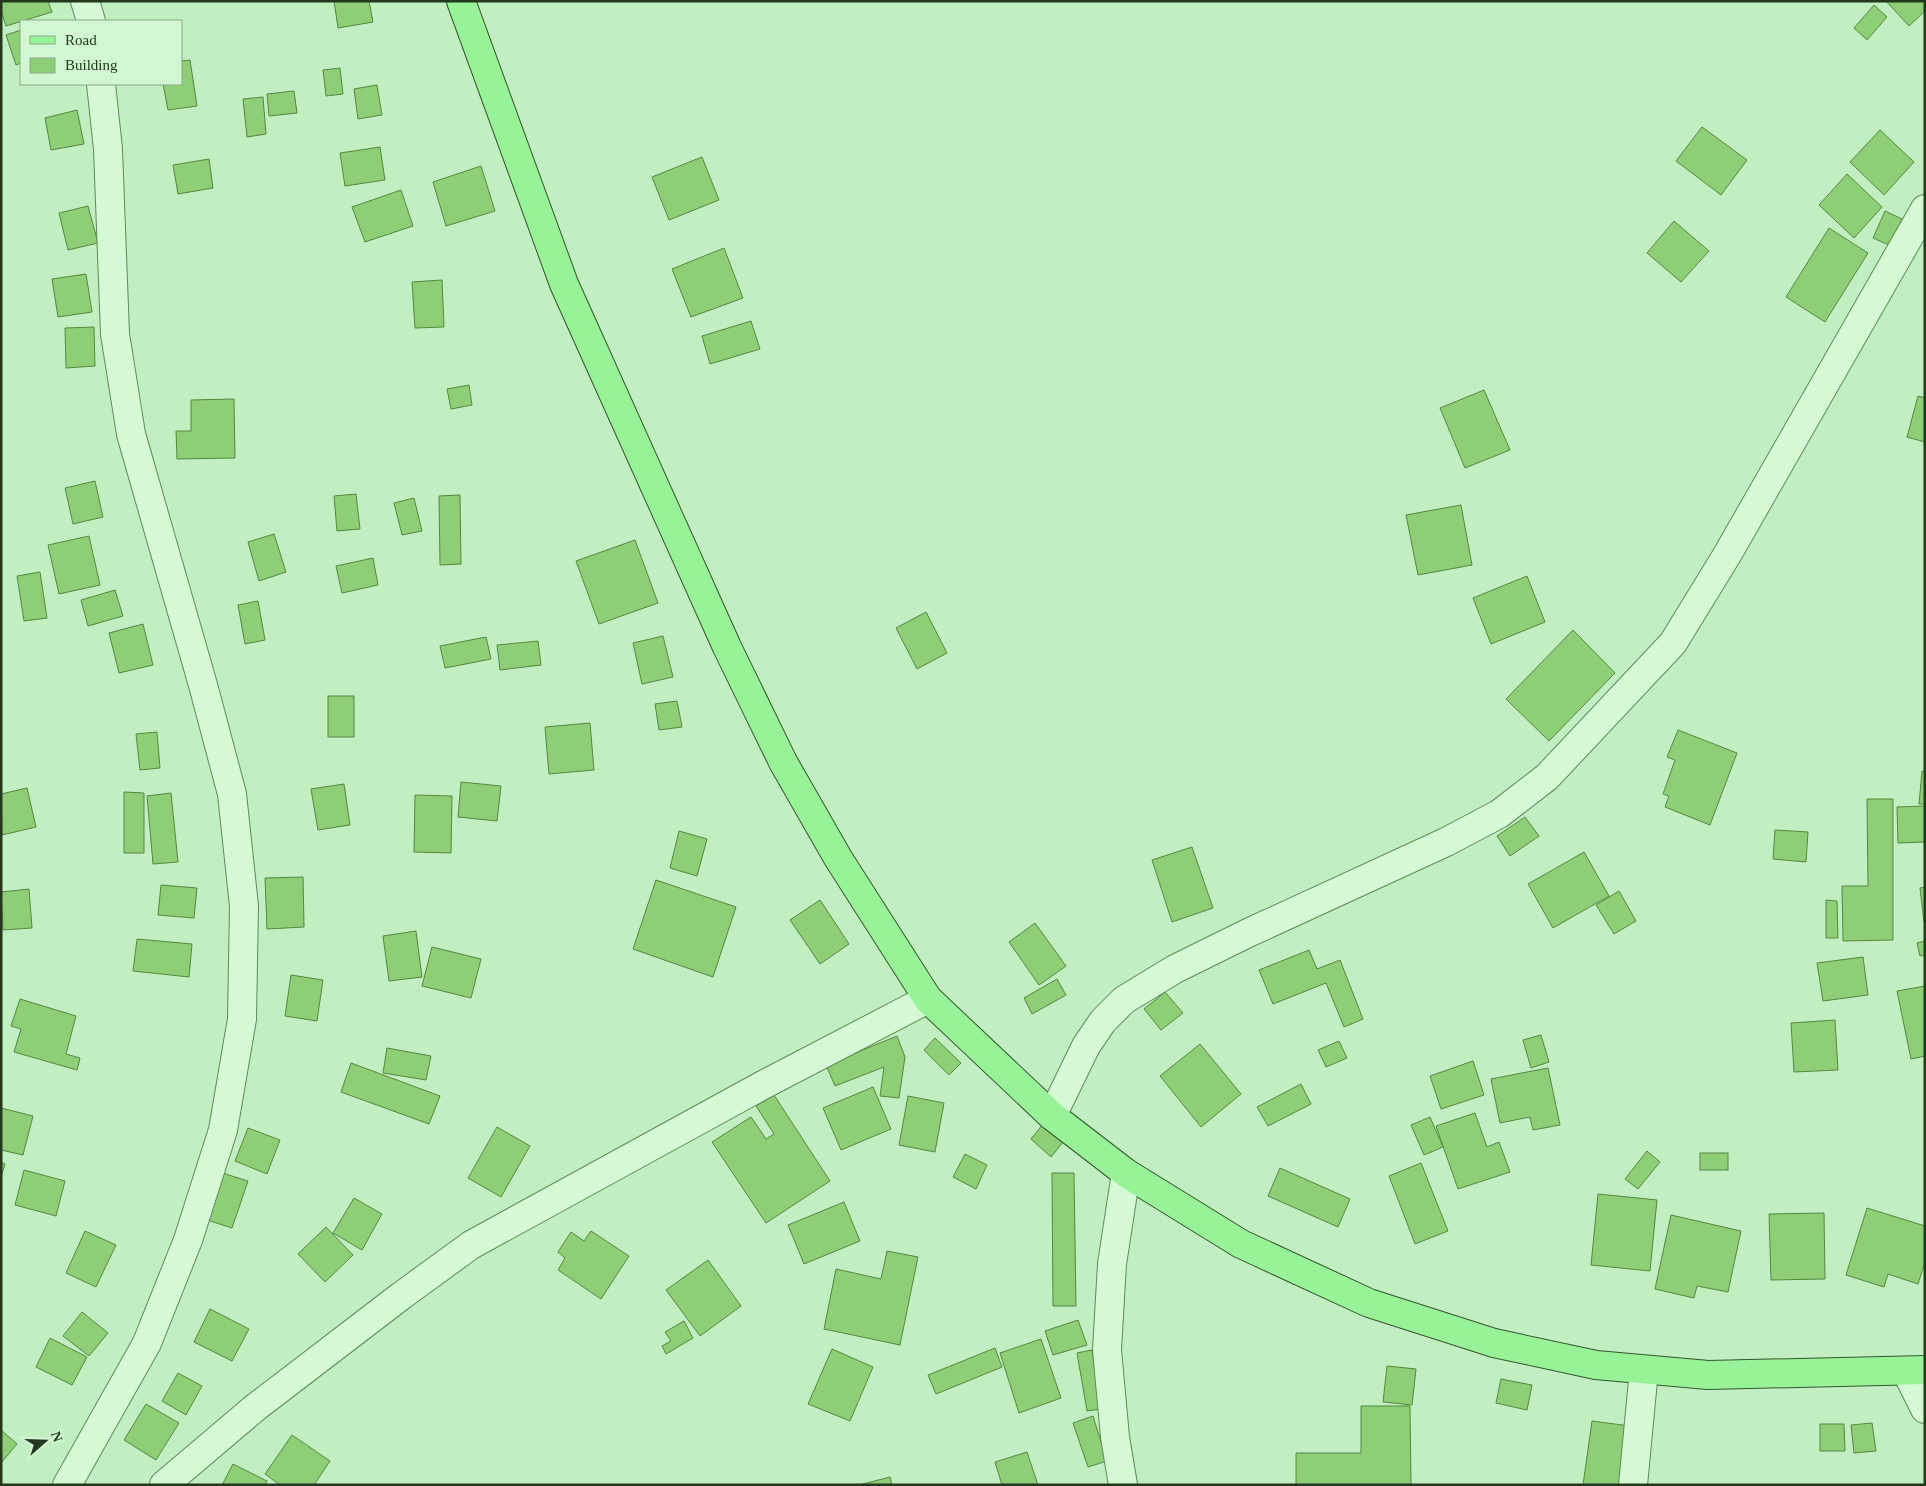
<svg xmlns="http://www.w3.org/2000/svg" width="1926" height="1486" font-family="Georgia,serif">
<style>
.building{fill:#8ece76;stroke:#54883e}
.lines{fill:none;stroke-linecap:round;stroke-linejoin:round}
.minor-casing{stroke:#608958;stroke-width:30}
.tertiary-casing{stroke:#608958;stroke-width:30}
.primary-casing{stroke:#36562d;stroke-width:30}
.minor{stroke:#d5f9d5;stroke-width:28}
.tertiary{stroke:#d5f9d5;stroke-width:28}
.primary{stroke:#98f398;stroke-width:28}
</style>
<rect width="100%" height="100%" fill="#c1efc2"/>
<g class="building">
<path d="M1,1H48L52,12L6,26L1,11Z"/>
<path d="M334,1H369L373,22L338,28Z"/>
<path d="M1886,1H1925V11L1909,26Z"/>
<path d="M1874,5L1887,17L1867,40L1854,28Z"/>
<path d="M21,30V63L16,65L6,35Z"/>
<path d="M190,60L197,106L168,110L163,84H181V61Z"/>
<path d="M340,68L343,94L326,96L323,70Z"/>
<path d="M377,85L382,115L358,119L354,89Z"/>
<path d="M294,91L297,113L269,116L267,94Z"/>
<path d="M263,97L266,134L247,137L243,99Z"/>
<path d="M77,110L84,144L51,150L45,118Z"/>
<path d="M1702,127L1747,160L1721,195L1676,161Z"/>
<path d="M1880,130L1914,162L1884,195L1850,162Z"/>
<path d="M380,147L385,180L345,186L340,153Z"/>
<path d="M702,157L719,200L669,220L652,177Z"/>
<path d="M209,159L213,188L178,194L173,165Z"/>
<path d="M481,166L495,211L446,226L433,182Z"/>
<path d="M1847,174L1882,207L1854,238L1819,205Z"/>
<path d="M401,190L413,226L365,242L352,207Z"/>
<path d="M88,206L98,243L68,250L59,213Z"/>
<path d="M1885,211L1902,219L1891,246L1873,238Z"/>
<path d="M1674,221L1709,251L1681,282L1647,253Z"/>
<path d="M1829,228L1868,253L1825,322L1786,297Z"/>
<path d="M724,248L743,298L691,317L672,269Z"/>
<path d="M86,274L92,312L58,317L52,279Z"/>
<path d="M442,280L444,327L415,328L412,282Z"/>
<path d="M751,321L760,349L710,364L702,336Z"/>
<path d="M94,327L95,366L66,368L65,328Z"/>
<path d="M469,385L472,405L451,409L447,389Z"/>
<path d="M1484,390L1510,450L1465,468L1440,408Z"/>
<path d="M1918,396L1925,398V442L1907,437Z"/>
<path d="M234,399L235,458L177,459L176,431H191V400Z"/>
<path d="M95,481L103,517L73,524L65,488Z"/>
<path d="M356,494L360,529L337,531L334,496Z"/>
<path d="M460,495L461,564L440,565L439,496Z"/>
<path d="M414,498L422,531L402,535L394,503Z"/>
<path d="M1461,505L1472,565L1418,575L1406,515Z"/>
<path d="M274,534L286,572L259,581L248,542Z"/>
<path d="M89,536L100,585L59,594L48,545Z"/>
<path d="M635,540L658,603L599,624L576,561Z"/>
<path d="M373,558L378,585L342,593L336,566Z"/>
<path d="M40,572L47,618L24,621L17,576Z"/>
<path d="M1527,576L1545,622L1491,644L1473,598Z"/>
<path d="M115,590L123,616L88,626L81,600Z"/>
<path d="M258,601L265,640L245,644L238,605Z"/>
<path d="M926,612L947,653L917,669L896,628Z"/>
<path d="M143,624L153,665L119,673L109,633Z"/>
<path d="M1573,630L1615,673L1549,741L1506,699Z"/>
<path d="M663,636L673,677L642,684L633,643Z"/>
<path d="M486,637L491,659L445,668L440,646Z"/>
<path d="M538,641L541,665L500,670L497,645Z"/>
<rect x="328" y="696" width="26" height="41"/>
<path d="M677,701L682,727L659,730L655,704Z"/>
<path d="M590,723L594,770L549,774L545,727Z"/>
<path d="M1678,730L1737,753L1710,825L1665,807L1669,796L1663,794L1675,760L1667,757Z"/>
<path d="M157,732L160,768L140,770L136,734Z"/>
<path d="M1922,771L1925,772V804H1919Z"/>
<path d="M461,782L501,786L497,821L458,817Z"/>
<path d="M344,784L350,825L318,830L311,789Z"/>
<path d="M27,788L36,827L2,835L1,794Z"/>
<path d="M124,792L144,793V853H124Z"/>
<path d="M171,793L178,862L153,864L147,796Z"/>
<path d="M415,795L452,796L451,853L414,852Z"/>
<path d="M1867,799H1893V940L1843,941L1842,886H1868Z"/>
<path d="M1925,806V842L1898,843L1897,807Z"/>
<path d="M1525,817L1539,836L1510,856L1497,836Z"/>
<path d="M1775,830L1808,832L1806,862L1773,859Z"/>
<path d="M679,831L707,839L697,876L670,868Z"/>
<path d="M1192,847L1213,908L1172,922L1152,860Z"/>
<path d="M1584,852L1609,896L1553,928L1528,884Z"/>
<path d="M303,877L304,927L267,929L265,878Z"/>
<path d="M656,880L736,907L713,977L633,949Z"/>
<path d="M161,885L197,888L194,918L158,915Z"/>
<path d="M1925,887V922H1924L1920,888Z"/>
<path d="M29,889L32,928L3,930L1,892Z"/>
<path d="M1619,891L1636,921L1614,934L1596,905Z"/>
<path d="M820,900L849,944L820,964L790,920Z"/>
<path d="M1826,900L1837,901L1838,938H1826Z"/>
<path d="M1035,923L1066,966L1039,985L1009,942Z"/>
<path d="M416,931L422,977L389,981L383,936Z"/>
<path d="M137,939L192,944L189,977L133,971Z"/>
<path d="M1925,941V955L1920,956L1917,943Z"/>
<path d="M432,947L481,959L471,998L422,986Z"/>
<path d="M1309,950L1317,969L1340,960L1363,1019L1344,1027L1326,983L1273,1004L1259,970Z"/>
<path d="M1863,957L1868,995L1823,1001L1817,963Z"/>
<path d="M291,975L323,980L317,1021L285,1016Z"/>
<path d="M1057,979L1066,995L1032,1014L1024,998Z"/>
<path d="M1925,986V1056L1911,1059L1897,991Z"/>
<path d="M1165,992L1183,1013L1161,1030L1144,1009Z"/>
<path d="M20,999L76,1016L66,1054L80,1058L77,1070L14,1052L21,1029L11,1026Z"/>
<path d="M1835,1020L1838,1070L1794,1072L1791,1023Z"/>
<path d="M1541,1035L1549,1062L1531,1068L1523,1040Z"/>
<path d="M897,1036L905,1057L899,1098L880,1096L884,1067L835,1086L826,1065Z"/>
<path d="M935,1038L961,1063L949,1075L924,1050Z"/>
<path d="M1339,1041L1347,1058L1326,1067L1318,1050Z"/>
<path d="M1200,1044L1241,1094L1201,1127L1160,1076Z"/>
<path d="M387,1048L431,1056L426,1080L383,1073Z"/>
<path d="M1473,1061L1484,1095L1441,1109L1430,1076Z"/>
<path d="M351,1063L440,1096L429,1124L341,1092Z"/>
<path d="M1548,1068L1560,1125L1533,1130L1530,1117L1500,1123L1491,1079Z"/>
<path d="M1301,1084L1311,1104L1268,1126L1257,1107Z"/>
<path d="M873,1087L891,1129L841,1150L823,1108Z"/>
<path d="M774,1095L830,1181L766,1223L712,1142L751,1117L766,1139L774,1134L756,1106Z"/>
<path d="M908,1096L944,1103L935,1152L899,1145Z"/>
<path d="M1,1108L33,1116L23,1155L1,1150Z"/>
<path d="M1475,1113L1487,1147L1499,1142L1510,1172L1458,1189L1436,1126Z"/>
<path d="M1430,1117L1443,1147L1424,1155L1411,1125Z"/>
<path d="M1043,1124L1063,1142L1051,1157L1031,1139Z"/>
<path d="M497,1127L530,1146L501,1197L468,1178Z"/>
<path d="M248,1128L280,1140L267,1174L235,1161Z"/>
<path d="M1647,1151L1660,1162L1638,1189L1625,1179Z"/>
<rect x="1700" y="1153" width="28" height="17"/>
<path d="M965,1154L987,1165L976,1189L953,1177Z"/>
<path d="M1,1162L5,1164L1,1177Z"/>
<path d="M1421,1163L1448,1231L1415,1244L1389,1176Z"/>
<path d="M1280,1168L1350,1199L1338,1227L1268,1196Z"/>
<path d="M24,1170L65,1181L56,1216L15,1205Z"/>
<path d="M219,1172L248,1181L232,1228L204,1219Z"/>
<path d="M1052,1173H1074L1076,1306H1053Z"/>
<path d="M1598,1194L1657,1200L1650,1271L1591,1265Z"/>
<path d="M354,1198L382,1214L362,1250L333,1233Z"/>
<path d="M844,1202L860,1241L804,1264L788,1225Z"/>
<path d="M1867,1208L1925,1226V1262L1918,1284L1888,1274L1884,1287L1846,1275Z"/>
<path d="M1824,1213L1825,1279L1771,1280L1769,1214Z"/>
<path d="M1671,1215L1741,1231L1728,1292L1697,1286L1694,1298L1655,1289Z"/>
<path d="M326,1227L353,1255L325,1282L298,1254Z"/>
<path d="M85,1231L116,1245L96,1287L66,1273Z"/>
<path d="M591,1231L629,1256L601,1299L558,1270L565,1258L558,1252L571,1232L584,1241Z"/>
<path d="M887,1251L918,1257L900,1345L824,1329L836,1269L881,1279Z"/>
<path d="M708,1260L741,1306L700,1336L666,1290Z"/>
<path d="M210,1309L249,1329L232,1361L194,1342Z"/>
<path d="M82,1312L108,1333L89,1356L63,1336Z"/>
<path d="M1078,1320L1087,1345L1053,1355L1045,1331Z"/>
<path d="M684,1321L693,1338L666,1354L662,1346L671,1341L665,1332Z"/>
<path d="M50,1338L87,1357L72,1385L36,1367Z"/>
<path d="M1041,1339L1061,1398L1019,1413L1000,1353Z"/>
<path d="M995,1348L1002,1367L936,1394L928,1375Z"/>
<path d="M832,1349L873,1367L850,1421L808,1404Z"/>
<path d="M1092,1350L1101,1409L1087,1411L1077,1353Z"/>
<path d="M1387,1366L1416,1369L1412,1405L1383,1402Z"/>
<path d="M178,1373L202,1386L186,1415L162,1401Z"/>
<path d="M1501,1379L1532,1385L1527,1410L1496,1403Z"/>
<path d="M146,1404L179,1423L156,1460L124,1440Z"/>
<path d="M1361,1406H1410L1411,1485H1296V1453H1361Z"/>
<path d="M1093,1416L1107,1461L1088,1467L1073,1423Z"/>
<path d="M1592,1421L1630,1426L1622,1485H1583Z"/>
<path d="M1872,1423L1876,1451L1854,1453L1851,1425Z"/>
<path d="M1820,1424H1844L1845,1451H1820Z"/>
<path d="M1,1430L17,1444L1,1463Z"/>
<path d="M292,1435L330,1461L314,1485H280L265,1474Z"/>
<path d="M1027,1452L1038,1485H1002L995,1462Z"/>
<path d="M233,1464L267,1481L265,1485H222Z"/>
<path d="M890,1477L892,1485H859Z"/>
</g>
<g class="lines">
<g class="minor-casing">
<g id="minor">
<path d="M85,1L91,21"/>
<path d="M1052,1116L1086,1046L1103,1021L1124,1000L1175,969L1248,933L1446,842L1499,814L1547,777L1673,643L1727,555L1925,209"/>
<path d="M1906,1371L1925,1409"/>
<path d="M67,1485L147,1343L188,1240L223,1130L242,1019L244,906L232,794L203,685L131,434L115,334L108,149L101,84"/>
<path d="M1123,1485L1115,1437L1107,1350L1112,1264L1126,1173"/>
<path d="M1633,1485L1644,1370"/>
</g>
</g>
<g class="tertiary-casing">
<path id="tertiary" d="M164,1485L256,1407L401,1296L471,1245L763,1085L928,999"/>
</g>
<g class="primary-casing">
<path id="primary" d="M461,1L564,284L727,647L783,762L838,858L928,999L1052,1116L1126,1173L1241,1244L1369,1303L1494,1343L1596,1365L1708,1375L1925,1370"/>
</g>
<use href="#minor" class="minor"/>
<use href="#tertiary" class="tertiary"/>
<use href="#primary" class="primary"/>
</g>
<rect width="1926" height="1486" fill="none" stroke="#23381d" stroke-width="5"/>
<rect x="20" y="20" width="162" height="65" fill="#d1f6d2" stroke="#8baa8a"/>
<rect x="30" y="36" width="25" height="8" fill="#98f398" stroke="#8baa8a"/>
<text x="65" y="45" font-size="15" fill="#23381d">Road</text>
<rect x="30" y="58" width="25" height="15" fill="#8ece76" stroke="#8baa8a"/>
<text x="65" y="70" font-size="15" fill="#23381d">Building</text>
<g transform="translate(45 1441) rotate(70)" stroke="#d1f6d2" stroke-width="4" paint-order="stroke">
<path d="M0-4L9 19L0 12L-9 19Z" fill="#23381d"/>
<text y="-8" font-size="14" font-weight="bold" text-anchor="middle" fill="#23381d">N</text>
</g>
</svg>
